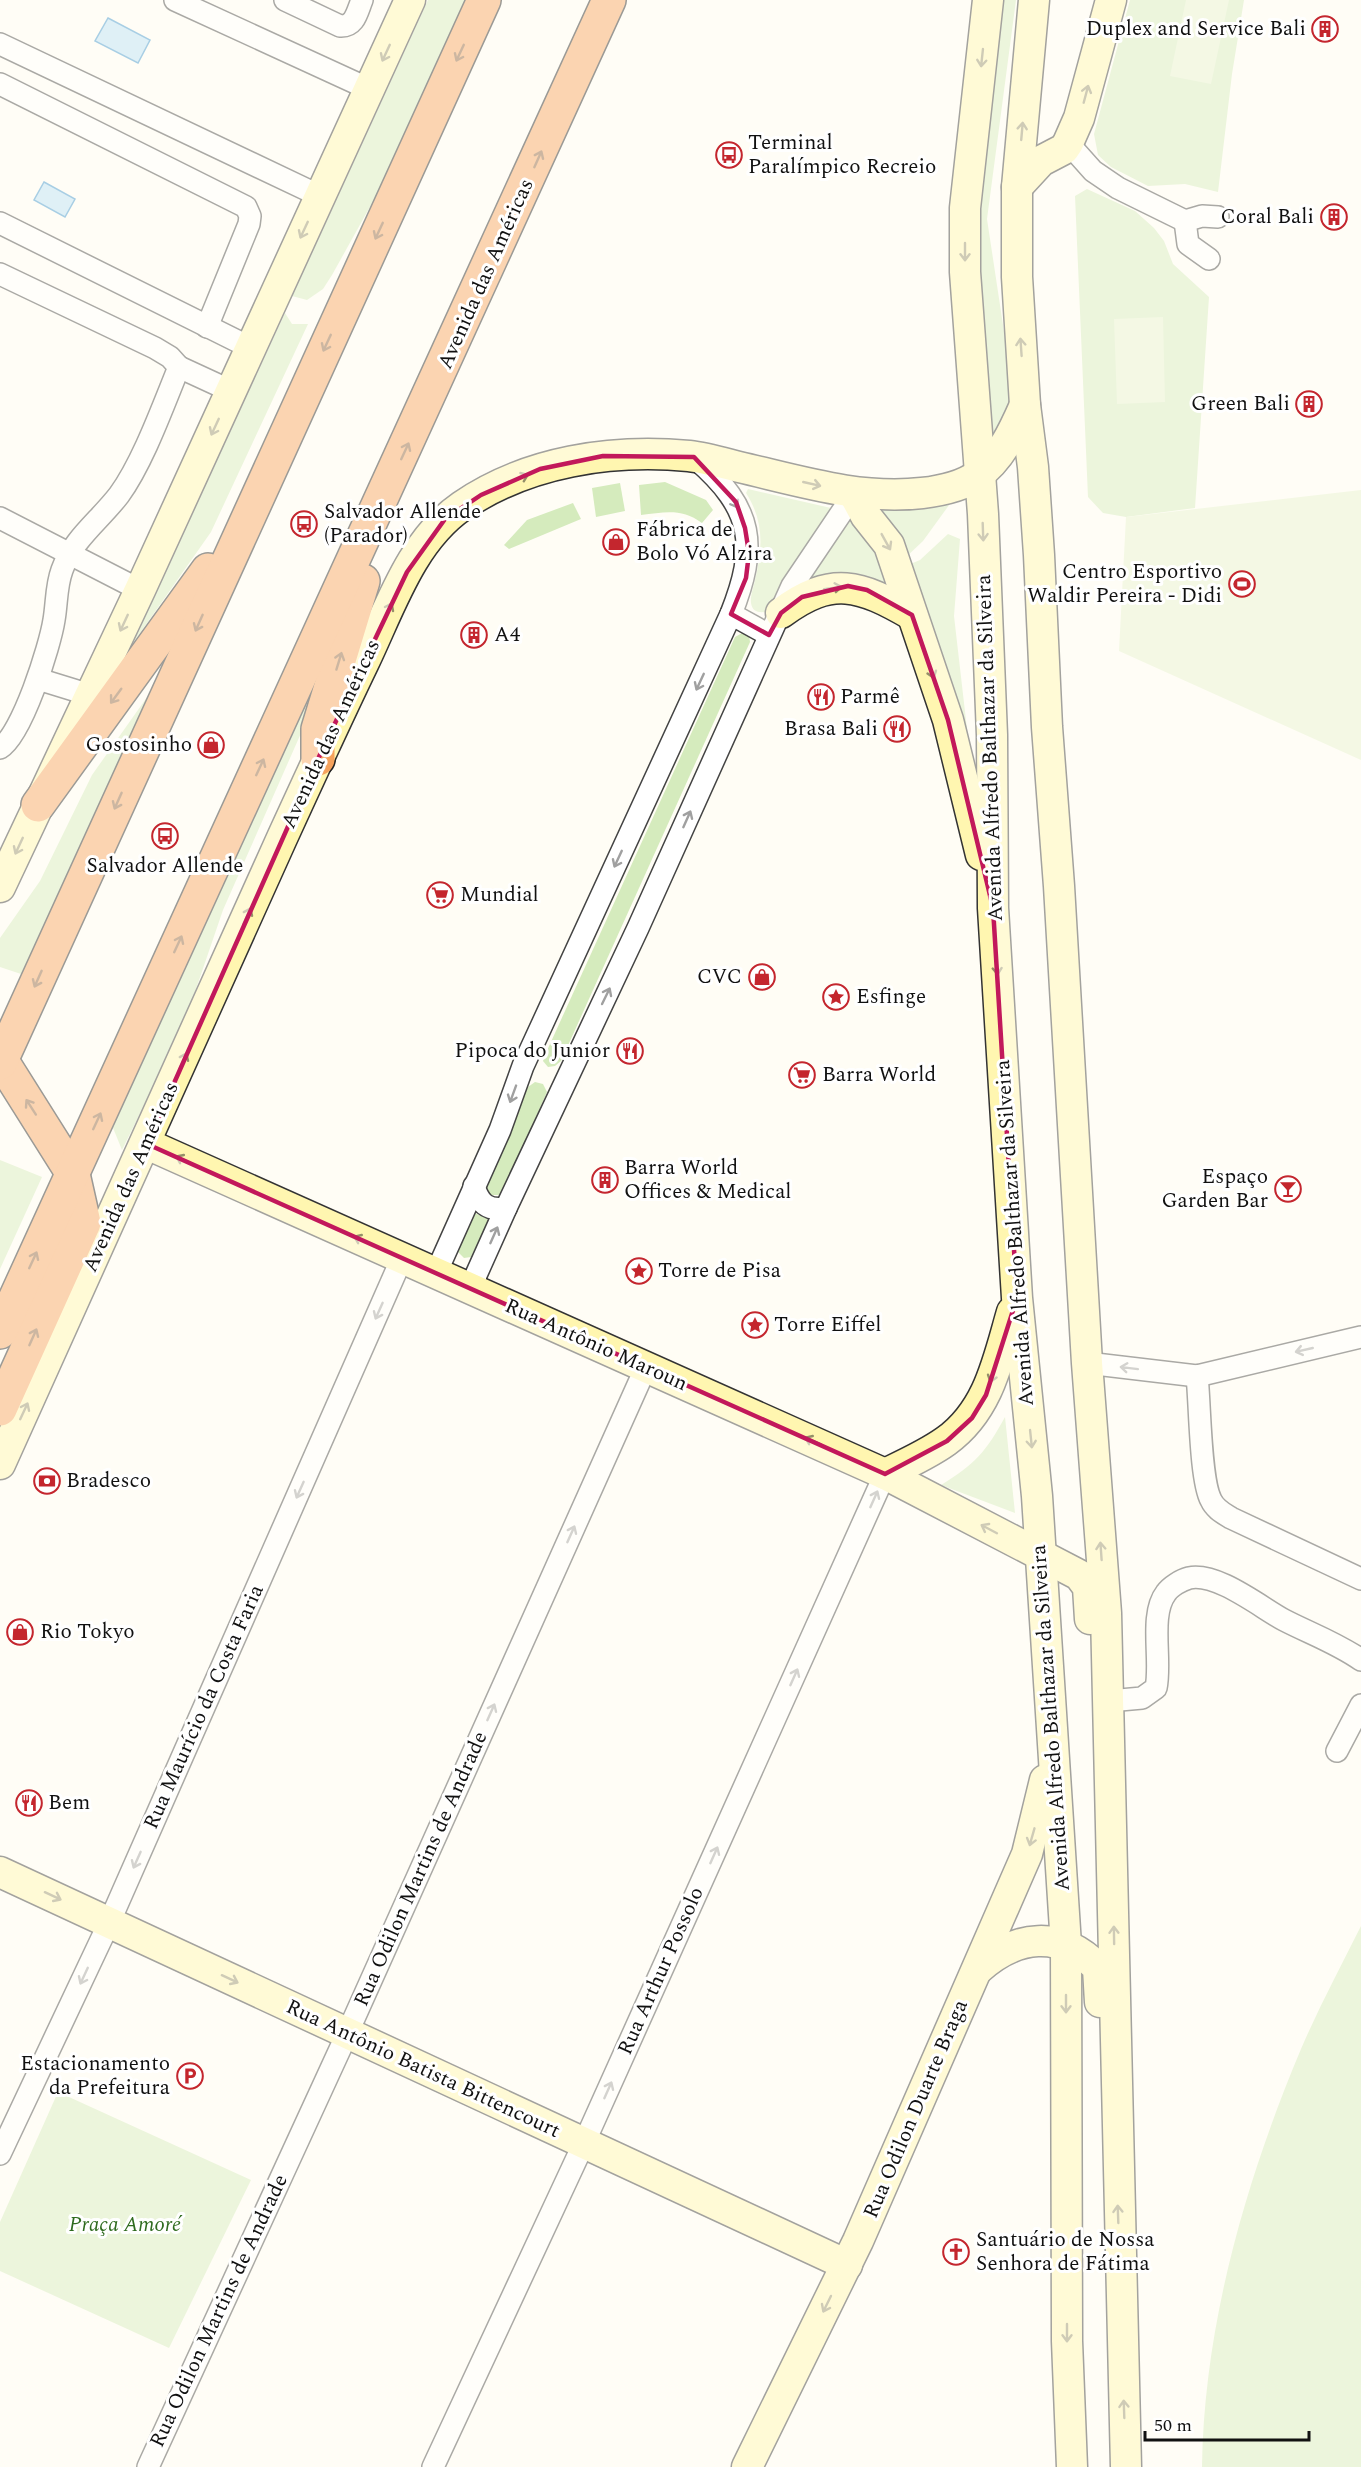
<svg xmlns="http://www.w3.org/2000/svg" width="1361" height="2467" font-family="Spectral,serif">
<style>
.green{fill:#d5ebbd}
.pitch{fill:#e6f2cf}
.water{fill:#b9e0f7;stroke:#3f96cf;stroke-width:1.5}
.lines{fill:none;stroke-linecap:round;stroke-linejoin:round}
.street-casing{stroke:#444;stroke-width:24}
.secondary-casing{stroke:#333;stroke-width:33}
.highway-casing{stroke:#222;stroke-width:36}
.street{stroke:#fff;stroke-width:21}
.secondary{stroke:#fff6b0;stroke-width:30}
.highway{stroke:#f5a25d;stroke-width:33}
.oneway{stroke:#948f68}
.oneway2{stroke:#8e613b}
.oneway3{stroke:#a0a0a0}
.marked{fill:none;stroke:#c2185b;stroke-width:4.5;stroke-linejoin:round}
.labels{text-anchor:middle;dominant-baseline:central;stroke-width:6;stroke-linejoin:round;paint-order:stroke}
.poi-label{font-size:21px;fill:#111;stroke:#fff;text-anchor:start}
.street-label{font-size:21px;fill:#111;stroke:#fff}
.park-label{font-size:21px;font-style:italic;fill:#2f6b1f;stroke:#fff}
</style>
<rect width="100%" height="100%" fill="#fffdf5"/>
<g class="green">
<path d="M428,0H469L401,151L332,275L323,289L307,300L292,296Z"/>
<path d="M999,0H1016L987,219L1008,358L1010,398L998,434L992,440L973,240Z"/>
<path d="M1130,0H1244L1232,74L1218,192L1185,184L1148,186L1111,167L1098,155L1094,134Z"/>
<path d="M1087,189L1135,211L1154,228L1164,241L1173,264L1209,297L1195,508L1126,517L1103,513L1088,497L1075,196Z"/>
<path d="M285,313L292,324H308L211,532L126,653Z"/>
<path d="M665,482L706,500L713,510L702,523C682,508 665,512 641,515L639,485Z"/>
<path d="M620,483L625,511L596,517L592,488Z"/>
<path d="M748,489L831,508L771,603L765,612C758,613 752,611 751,603C750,596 754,586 755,580C763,548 764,521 746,493Z"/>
<path d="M952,501L923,541L905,558L881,514L884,510Z"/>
<path d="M573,503L581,519L509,549L504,545L527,520Z"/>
<path d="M850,519H853L874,546L886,584L854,576L809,578Z"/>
<path d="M948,534L960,539L954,616L967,729H962L908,565L920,560Z"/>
<path d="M744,632L749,635L750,642L561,1061L555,1066L548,1067L543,1061L545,1055L735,637Z"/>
<path d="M174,659L24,975L0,967V938L40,881L92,775Z"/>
<path d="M324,662L313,706L223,910L184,1024L122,1150L109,1118Z"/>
<path d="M535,1082L543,1084L547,1092L504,1190L499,1195H490L485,1184L528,1087Z"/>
<path d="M0,1160L42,1177L0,1269Z"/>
<path d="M472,1212L489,1219L471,1257L464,1258L456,1250Z"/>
<path d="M1005,1417L1015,1513L941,1485C975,1464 986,1452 1005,1417Z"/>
<path d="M1361,1926V2467H1202C1204,2324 1246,2180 1301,2049C1319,2007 1341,1966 1361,1926Z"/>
<path d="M58,2092L251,2180L169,2348L0,2271V2222Z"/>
</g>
<g class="pitch">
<path d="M1186,0H1229L1211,84L1170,76Z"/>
<path d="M1163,317L1165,402L1117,404L1114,319Z"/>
<path d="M1361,490V760L1119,651L1126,517Z"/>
</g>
<g class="water">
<path d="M108,18L150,40L138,63L95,41Z"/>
<path d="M44,182L75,199L65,217L34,200Z"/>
</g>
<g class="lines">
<g class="street-casing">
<g id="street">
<path d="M175,0L369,89"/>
<path d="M285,0L340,26C355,27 357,12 362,0"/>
<path d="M0,44L320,196"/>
<path d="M0,84L246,207L250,216L249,224L207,327"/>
<path d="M1068,143L1093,171L1118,188L1185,221L1202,216L1218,217"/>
<path d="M1185,221L1188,244L1209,259"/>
<path d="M0,223L251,348"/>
<path d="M0,274L155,348L170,357L179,367C163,406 143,462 119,495C99,521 73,539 62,570C56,586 57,603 54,620C50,646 22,735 0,748"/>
<path d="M179,367L231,391"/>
<path d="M0,518L140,590"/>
<path d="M731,614L769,635"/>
<path d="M38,679L90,695"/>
<path d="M474,1186C479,1203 487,1211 506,1208"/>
<path d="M436,1273L500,1130L523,1066L731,614C758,546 754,509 696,459"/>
<path d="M473,1289L476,1275L506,1208L638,928L792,586L854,494"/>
<path d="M1087,1363L1197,1376L1361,1337"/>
<path d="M1197,1376C1200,1402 1200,1480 1211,1500C1215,1509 1223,1513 1231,1518L1361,1579"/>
<path d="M1109,1701L1142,1698L1156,1688C1162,1661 1149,1615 1166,1593C1170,1587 1181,1580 1189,1578C1217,1572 1260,1607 1284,1620C1309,1633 1337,1643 1361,1660"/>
<path d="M1337,1751L1361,1705"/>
<path d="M0,2154L109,1923L402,1258"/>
<path d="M148,2467L347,2034L646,1367"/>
<path d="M433,2467L584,2143L885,1474"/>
</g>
</g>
<g class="secondary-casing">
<g id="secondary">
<path d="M988,0L965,208V272L983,514L992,735L993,908L1017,1298L1037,1496L1066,1945L1067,2341L1072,2467"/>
<path d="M1034,0L1017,187V277L1025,405L1033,467L1039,555L1047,727L1059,886L1087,1363L1106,1613L1126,2467"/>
<path d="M1017,187L1041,161L1064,149L1068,143L1079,118L1111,0"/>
<path d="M854,494L866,516L889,545L948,720L981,855"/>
<path d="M781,613C832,575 860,585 912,615"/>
<path d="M0,887L140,590L410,0"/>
<path d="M147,1144L885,1474L1079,1575L1088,1587L1090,1619"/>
<path d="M0,1464C95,1256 188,1047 282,838C309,779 336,720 364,662C390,608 411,541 462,506C528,461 611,449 689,456C706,458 723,463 739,467C800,481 859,500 922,493C940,491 963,486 978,475C1001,459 1014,430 1025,405"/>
<path d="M885,1474C906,1464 928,1454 946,1441C989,1410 998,1360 1012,1312"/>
<path d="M0,1872L847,2265"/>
<path d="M978,1969C1016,1935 1060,1929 1098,1968L1100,2002"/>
<path d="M747,2467L858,2241L1027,1854L1045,1780"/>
</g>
</g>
<g class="highway-casing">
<g id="highway">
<path d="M318,759V729L363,581"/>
<path d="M38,805L208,570"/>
<path d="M0,1058L73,1174L84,1223L0,1409"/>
<path d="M0,1063L484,0"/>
<path d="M0,1332L609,0"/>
</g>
</g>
<use href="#street" class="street"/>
<use href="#secondary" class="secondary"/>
<use href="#highway" class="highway"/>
</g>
<defs><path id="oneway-shaft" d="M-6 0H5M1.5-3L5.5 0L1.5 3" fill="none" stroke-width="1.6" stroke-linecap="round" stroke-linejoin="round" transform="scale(1.5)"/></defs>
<g class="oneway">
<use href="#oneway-shaft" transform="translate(386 53) rotate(115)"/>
<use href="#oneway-shaft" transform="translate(982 58) rotate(96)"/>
<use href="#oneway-shaft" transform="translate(1086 94) rotate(-75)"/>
<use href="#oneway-shaft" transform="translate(1022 131) rotate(-85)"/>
<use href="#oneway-shaft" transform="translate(304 230) rotate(115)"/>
<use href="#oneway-shaft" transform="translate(965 252) rotate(90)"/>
<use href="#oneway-shaft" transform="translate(1021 347) rotate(-94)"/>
<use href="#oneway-shaft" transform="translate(215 427) rotate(115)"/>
<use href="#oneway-shaft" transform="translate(520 478) rotate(-22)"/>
<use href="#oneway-shaft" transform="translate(812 484) rotate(13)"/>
<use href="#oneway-shaft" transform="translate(983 532) rotate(88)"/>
<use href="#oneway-shaft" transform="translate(886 542) rotate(61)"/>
<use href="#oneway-shaft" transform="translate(833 588) rotate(-8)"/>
<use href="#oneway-shaft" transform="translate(388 611) rotate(-64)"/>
<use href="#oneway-shaft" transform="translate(124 623) rotate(115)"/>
<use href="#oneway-shaft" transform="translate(931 670) rotate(71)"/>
<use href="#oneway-shaft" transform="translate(19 846) rotate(115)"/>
<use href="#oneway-shaft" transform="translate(247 916) rotate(-66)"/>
<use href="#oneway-shaft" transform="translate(997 966) rotate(86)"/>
<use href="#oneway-shaft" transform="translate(183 1061) rotate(-66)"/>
<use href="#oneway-shaft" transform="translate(184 1160) rotate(-155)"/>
<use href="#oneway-shaft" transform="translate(362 1240) rotate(-156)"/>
<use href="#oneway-shaft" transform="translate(993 1374) rotate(108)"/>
<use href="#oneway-shaft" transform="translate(24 1411) rotate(-65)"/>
<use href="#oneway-shaft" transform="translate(1031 1439) rotate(84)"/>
<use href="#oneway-shaft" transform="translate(813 1441) rotate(-156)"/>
<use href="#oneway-shaft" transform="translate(989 1529) rotate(-152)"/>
<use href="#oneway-shaft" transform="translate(1101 1551) rotate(-94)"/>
<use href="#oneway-shaft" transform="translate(1032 1837) rotate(106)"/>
<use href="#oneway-shaft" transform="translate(53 1896) rotate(25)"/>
<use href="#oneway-shaft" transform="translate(1114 1935) rotate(-91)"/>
<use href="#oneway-shaft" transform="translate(230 1979) rotate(25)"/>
<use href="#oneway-shaft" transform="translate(1066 2004) rotate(90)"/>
<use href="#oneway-shaft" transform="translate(1118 2214) rotate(-92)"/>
<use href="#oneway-shaft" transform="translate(827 2304) rotate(116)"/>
<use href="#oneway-shaft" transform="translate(1067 2333) rotate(90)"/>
<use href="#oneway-shaft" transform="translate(1124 2409) rotate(-92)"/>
</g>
<g class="oneway2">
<use href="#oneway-shaft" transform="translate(460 53) rotate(115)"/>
<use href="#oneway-shaft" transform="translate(538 159) rotate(-66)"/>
<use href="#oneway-shaft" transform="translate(379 231) rotate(115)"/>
<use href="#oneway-shaft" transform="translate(327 343) rotate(115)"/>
<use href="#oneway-shaft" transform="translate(405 451) rotate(-65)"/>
<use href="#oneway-shaft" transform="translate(199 623) rotate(114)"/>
<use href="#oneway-shaft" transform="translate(339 661) rotate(-73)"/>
<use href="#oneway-shaft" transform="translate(116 696) rotate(126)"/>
<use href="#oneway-shaft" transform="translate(260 767) rotate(-65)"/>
<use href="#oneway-shaft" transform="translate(118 801) rotate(114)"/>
<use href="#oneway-shaft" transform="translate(178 944) rotate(-65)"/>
<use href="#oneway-shaft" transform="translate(38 979) rotate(114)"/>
<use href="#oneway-shaft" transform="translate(31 1107) rotate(-123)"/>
<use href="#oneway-shaft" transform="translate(97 1121) rotate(-65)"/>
<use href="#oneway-shaft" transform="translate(33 1260) rotate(-65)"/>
<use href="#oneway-shaft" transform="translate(33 1337) rotate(-66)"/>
</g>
<g class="oneway3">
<use href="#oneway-shaft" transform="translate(733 500) rotate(59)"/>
<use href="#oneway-shaft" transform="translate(700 682) rotate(115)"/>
<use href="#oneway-shaft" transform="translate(687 819) rotate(-66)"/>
<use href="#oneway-shaft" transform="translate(618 859) rotate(115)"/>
<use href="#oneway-shaft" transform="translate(606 996) rotate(-64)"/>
<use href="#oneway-shaft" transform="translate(513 1094) rotate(110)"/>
<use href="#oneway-shaft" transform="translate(494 1235) rotate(-66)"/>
<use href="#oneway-shaft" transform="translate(379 1311) rotate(114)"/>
<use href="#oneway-shaft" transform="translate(1304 1350) rotate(167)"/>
<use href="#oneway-shaft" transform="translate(1129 1368) rotate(-173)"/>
<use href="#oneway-shaft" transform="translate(300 1490) rotate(114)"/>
<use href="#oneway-shaft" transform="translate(874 1499) rotate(-66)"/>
<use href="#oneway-shaft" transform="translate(571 1534) rotate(-66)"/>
<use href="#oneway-shaft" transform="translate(794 1677) rotate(-66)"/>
<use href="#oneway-shaft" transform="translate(491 1712) rotate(-66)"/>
<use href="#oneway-shaft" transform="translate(714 1855) rotate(-66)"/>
<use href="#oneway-shaft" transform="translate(137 1860) rotate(114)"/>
<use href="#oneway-shaft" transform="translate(84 1976) rotate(115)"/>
<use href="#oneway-shaft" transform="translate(608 2090) rotate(-66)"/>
</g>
<path d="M0 0H1361V2467H0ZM603,456L694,457L736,502L745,528L749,553L746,578L731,614L769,635L781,613L802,597L848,586L867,590L912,615L948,720L993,908L1017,1298L986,1395L972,1418L947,1441L885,1474L147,1144L318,759L407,572L445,519L481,495L540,469Z" fill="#fffdf5" fill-opacity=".55" fill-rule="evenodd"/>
<path class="marked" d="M603,456L694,457L736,502L745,528L749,553L746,578L731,614L769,635L781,613L802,597L848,586L867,590L912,615L948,720L993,908L1017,1298L986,1395L972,1418L947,1441L885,1474L147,1144L318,759L407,572L445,519L481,495L540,469Z"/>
<defs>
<g id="building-ring" transform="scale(1.35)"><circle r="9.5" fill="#fff" stroke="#c4262e" stroke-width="1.5"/><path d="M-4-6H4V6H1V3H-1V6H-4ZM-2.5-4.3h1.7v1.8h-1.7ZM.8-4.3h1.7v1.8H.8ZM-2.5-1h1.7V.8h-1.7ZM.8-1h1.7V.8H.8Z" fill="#c4262e"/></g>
<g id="bus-ring" transform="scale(1.35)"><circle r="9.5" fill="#fff" stroke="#c4262e" stroke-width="1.5"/><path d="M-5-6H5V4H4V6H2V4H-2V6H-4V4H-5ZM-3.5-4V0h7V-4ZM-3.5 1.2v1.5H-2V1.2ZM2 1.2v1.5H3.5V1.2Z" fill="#c4262e"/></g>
<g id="shop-ring" transform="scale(1.35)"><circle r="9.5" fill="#fff" stroke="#c4262e" stroke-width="1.5"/><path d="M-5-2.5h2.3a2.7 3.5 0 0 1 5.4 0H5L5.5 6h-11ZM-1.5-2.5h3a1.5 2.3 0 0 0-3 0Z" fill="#c4262e"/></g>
<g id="stadium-ring" transform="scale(1.35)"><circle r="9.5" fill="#fff" stroke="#c4262e" stroke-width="1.5"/><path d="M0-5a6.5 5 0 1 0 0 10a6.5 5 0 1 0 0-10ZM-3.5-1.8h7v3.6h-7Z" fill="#c4262e"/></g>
<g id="restaurant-ring" transform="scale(1.35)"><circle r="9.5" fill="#fff" stroke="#c4262e" stroke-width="1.5"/><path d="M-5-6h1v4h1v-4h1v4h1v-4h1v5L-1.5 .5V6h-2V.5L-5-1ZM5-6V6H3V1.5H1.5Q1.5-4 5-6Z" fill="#c4262e"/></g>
<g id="supermarket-ring" transform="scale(1.35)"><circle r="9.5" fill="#fff" stroke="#c4262e" stroke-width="1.5"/><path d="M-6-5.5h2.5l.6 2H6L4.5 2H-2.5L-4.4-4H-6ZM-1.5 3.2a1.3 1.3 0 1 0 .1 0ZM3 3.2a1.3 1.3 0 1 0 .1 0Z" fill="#c4262e"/></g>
<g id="sight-ring" transform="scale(1.35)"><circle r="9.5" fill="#fff" stroke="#c4262e" stroke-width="1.5"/><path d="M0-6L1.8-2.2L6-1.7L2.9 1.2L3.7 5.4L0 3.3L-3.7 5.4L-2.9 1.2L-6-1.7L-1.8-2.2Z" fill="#c4262e"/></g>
<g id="bar-ring" transform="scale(1.35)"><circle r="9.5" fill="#fff" stroke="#c4262e" stroke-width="1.5"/><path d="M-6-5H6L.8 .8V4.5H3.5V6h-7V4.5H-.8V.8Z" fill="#c4262e"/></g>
<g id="bank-ring" transform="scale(1.35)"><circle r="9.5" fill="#fff" stroke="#c4262e" stroke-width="1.5"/><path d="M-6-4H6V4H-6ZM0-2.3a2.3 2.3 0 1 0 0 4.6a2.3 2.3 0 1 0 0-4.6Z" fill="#c4262e"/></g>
<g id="parking-ring" transform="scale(1.35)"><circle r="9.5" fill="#fff" stroke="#c4262e" stroke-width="1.5"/><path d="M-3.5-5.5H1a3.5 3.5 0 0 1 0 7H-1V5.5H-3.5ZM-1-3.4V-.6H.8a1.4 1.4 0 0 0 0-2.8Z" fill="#c4262e"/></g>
<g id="church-ring" transform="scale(1.35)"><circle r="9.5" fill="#fff" stroke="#c4262e" stroke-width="1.5"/><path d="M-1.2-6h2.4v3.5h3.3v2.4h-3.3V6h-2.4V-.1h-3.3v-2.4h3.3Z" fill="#c4262e"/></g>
</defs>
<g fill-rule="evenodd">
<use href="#building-ring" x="1325" y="29"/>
<use href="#bus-ring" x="729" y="155"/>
<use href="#building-ring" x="1334" y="217"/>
<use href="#building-ring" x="1309" y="404"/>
<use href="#bus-ring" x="304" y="524"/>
<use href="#shop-ring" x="616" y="542"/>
<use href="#stadium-ring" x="1242" y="584"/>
<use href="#building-ring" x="474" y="635"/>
<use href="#restaurant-ring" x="821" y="697"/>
<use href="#restaurant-ring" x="897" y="729"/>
<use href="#shop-ring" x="211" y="745"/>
<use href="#bus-ring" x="165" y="836"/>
<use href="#supermarket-ring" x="440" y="895"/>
<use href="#shop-ring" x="762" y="977"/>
<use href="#sight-ring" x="836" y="997"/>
<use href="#restaurant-ring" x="630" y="1051"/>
<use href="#supermarket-ring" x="802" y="1075"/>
<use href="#building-ring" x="605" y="1180"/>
<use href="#bar-ring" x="1288" y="1189"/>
<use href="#sight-ring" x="639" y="1271"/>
<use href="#sight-ring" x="755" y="1325"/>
<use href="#bank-ring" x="47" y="1481"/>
<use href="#shop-ring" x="20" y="1632"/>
<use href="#restaurant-ring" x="29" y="1803"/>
<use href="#parking-ring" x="190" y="2076"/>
<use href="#church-ring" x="956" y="2252"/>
</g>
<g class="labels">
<g class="poi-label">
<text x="1306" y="29" text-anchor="end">Duplex and Service Bali</text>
<text x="748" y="143">Terminal<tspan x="748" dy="24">Paralímpico Recreio</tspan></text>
<text x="1314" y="217" text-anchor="end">Coral Bali</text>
<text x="1290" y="404" text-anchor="end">Green Bali</text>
<text x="324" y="512">Salvador Allende<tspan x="324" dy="24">(Parador)</tspan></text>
<text x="636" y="530">Fábrica de<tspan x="636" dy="24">Bolo Vó Alzira</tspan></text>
<text x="1222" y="572" text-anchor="end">Centro Esportivo<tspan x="1222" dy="24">Waldir Pereira - Didi</tspan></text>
<text x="494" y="635">A4</text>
<text x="840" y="697">Parmê</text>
<text x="878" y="729" text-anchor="end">Brasa Bali</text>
<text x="192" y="745" text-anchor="end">Gostosinho</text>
<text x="165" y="866" text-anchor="middle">Salvador Allende</text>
<text x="460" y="895">Mundial</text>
<text x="742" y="977" text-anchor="end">CVC</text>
<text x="856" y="997">Esfinge</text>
<text x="610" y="1051" text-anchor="end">Pipoca do Junior</text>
<text x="822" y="1075">Barra World</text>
<text x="624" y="1168">Barra World<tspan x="624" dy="24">Offices &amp; Medical</tspan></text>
<text x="1268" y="1177" text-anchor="end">Espaço<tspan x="1268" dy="24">Garden Bar</tspan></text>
<text x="658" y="1271">Torre de Pisa</text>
<text x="774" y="1325">Torre Eiffel</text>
<text x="66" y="1481">Bradesco</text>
<text x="40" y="1632">Rio Tokyo</text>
<text x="48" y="1803">Bem</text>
<text x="170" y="2064" text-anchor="end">Estacionamento<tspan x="170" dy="24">da Prefeitura</tspan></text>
<text x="976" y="2240">Santuário de Nossa<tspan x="976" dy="24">Senhora de Fátima</tspan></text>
</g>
<g class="street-label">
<text transform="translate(486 274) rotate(-66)">Avenida das Américas</text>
<text transform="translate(331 734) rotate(-65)">Avenida das Américas</text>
<text transform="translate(990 748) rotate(-92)">Avenida Alfredo Balthazar da Silveira</text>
<text transform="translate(131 1177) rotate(-66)">Avenida das Américas</text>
<text transform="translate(1015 1233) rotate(-94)">Avenida Alfredo Balthazar da Silveira</text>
<text transform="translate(596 1345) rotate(24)">Rua Antônio Maroun</text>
<text transform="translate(204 1707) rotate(-66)">Rua Maurício da Costa Faria</text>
<text transform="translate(1051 1718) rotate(-94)">Avenida Alfredo Balthazar da Silveira</text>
<text transform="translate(421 1869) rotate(-66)">Rua Odilon Martins de Andrade</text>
<text transform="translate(661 1971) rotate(-66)">Rua Arthur Possolo</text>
<text transform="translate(423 2069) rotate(25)">Rua Antônio Batista Bittencourt</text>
<text transform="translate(916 2109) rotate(-67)">Rua Odilon Duarte Braga</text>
<text transform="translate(219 2311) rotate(-65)">Rua Odilon Martins de Andrade</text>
</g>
<g class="park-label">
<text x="125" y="2225">Praça Amoré</text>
</g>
</g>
<path d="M1145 2431v9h164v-9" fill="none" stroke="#111111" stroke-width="3"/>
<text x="1154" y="2431" font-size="18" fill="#111111" stroke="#ffffff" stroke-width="4.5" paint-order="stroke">50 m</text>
</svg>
